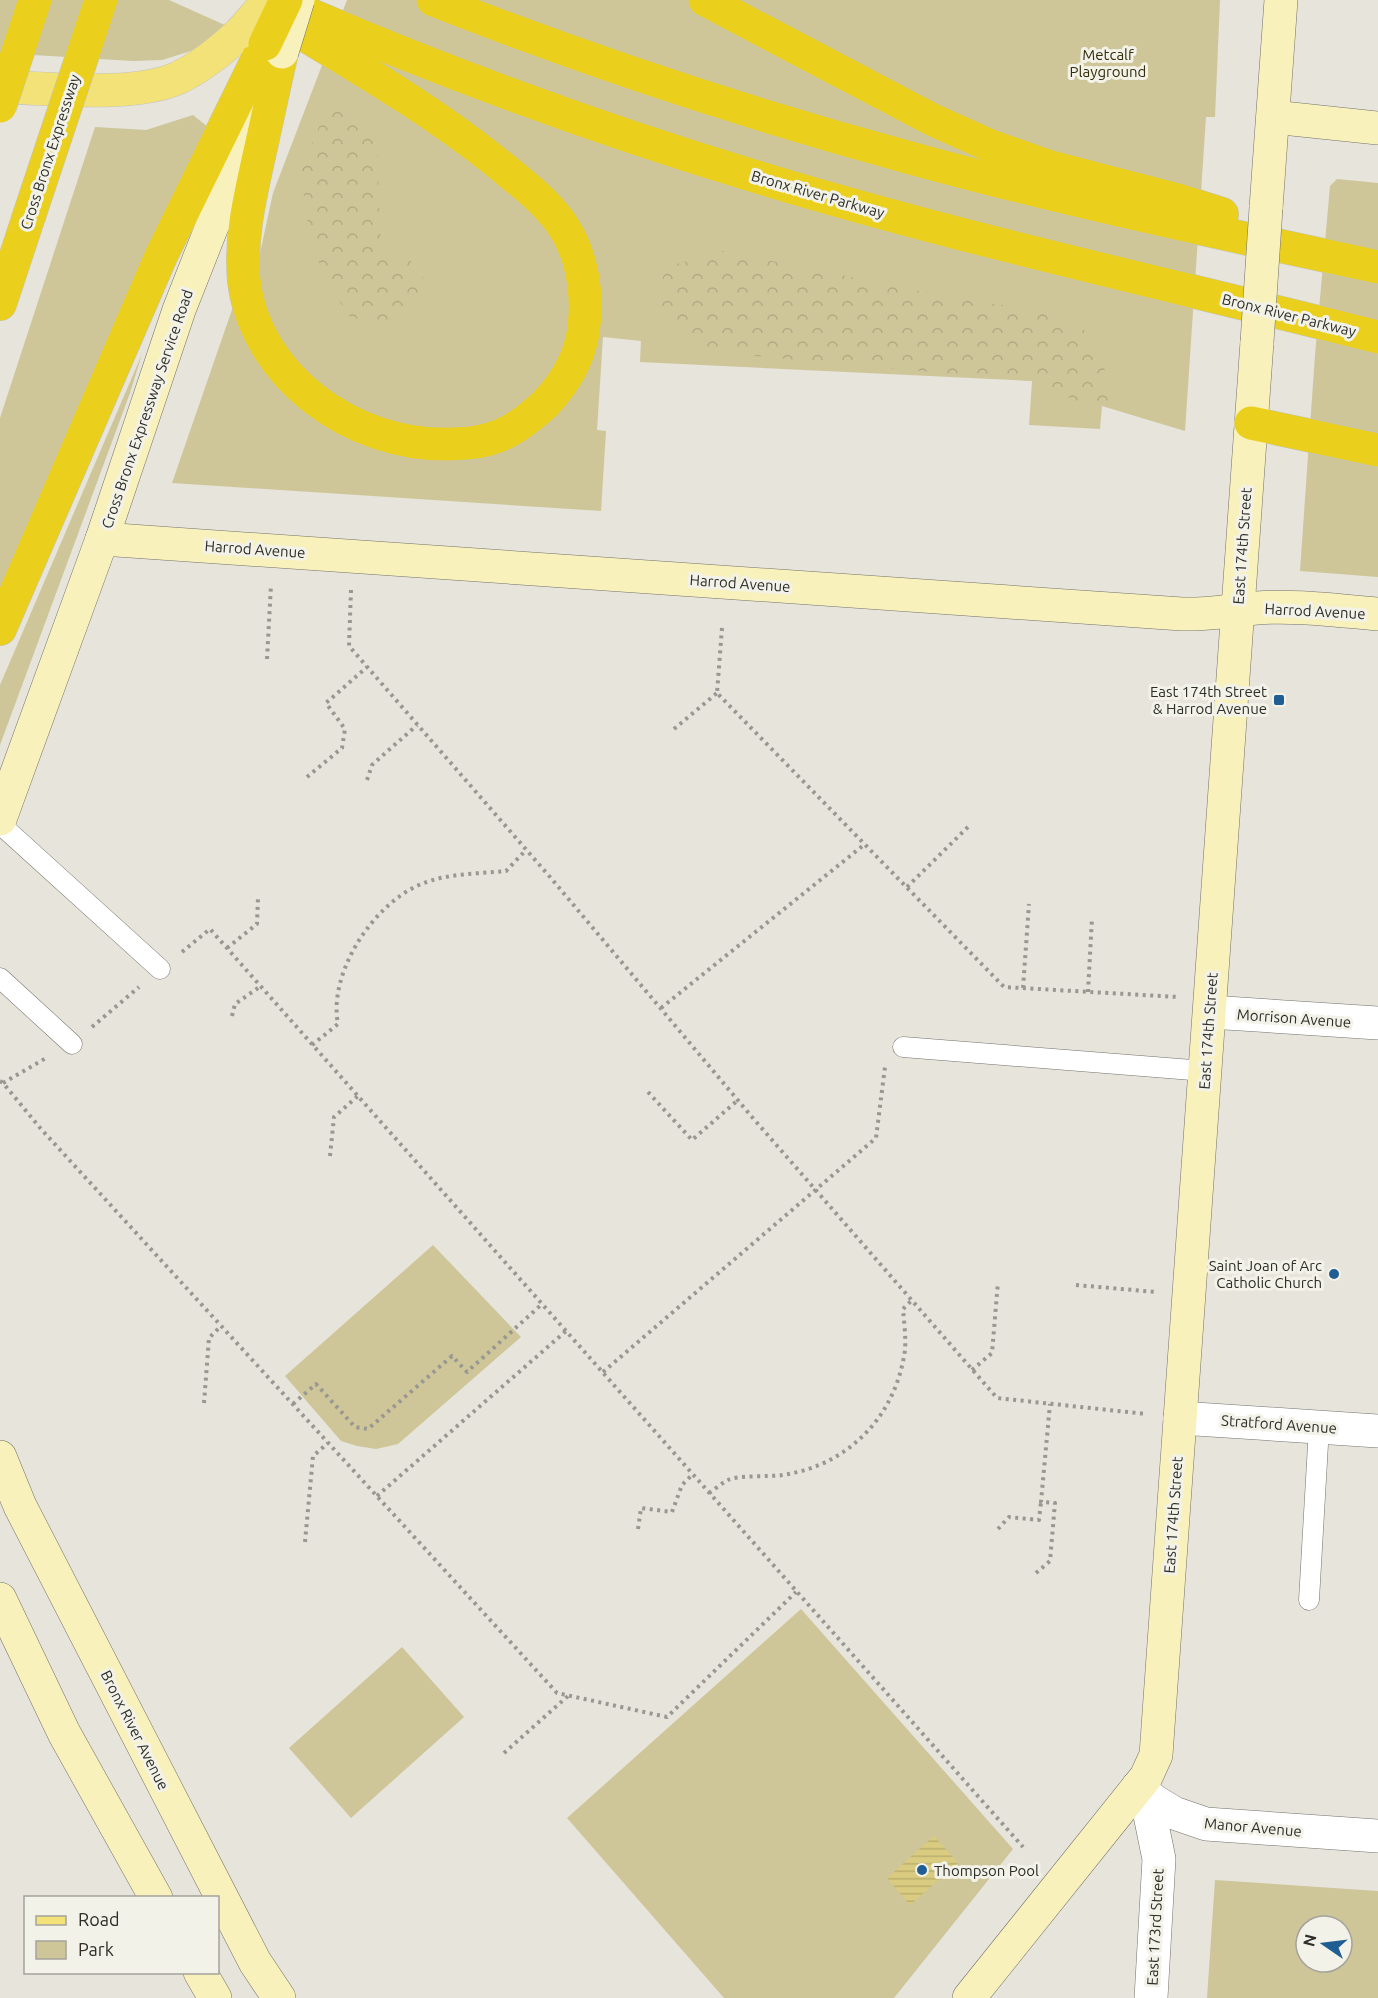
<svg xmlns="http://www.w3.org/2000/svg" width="1378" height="1998" font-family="Ubuntu,sans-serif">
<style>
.green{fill:#cec699;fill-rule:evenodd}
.forest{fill:url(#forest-crowns)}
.water{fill:url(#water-rules)}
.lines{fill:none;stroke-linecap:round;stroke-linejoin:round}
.service-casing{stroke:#73726a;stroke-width:21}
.minor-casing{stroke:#73726a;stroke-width:34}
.secondary-casing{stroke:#73726a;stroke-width:34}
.primary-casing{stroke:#c4c4c3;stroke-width:34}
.motorway-casing{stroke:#c4c4c3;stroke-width:34}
.path{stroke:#999791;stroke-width:4;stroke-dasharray:3 4.5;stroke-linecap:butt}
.service{stroke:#fff;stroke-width:20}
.minor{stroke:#fff;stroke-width:33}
.secondary{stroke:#f9f1bb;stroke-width:33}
.primary{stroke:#f2e277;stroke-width:33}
.motorway{stroke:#eacf1d;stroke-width:33}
.secondary-bridge-casing{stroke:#73726a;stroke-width:34;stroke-linecap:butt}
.primary-bridge-casing{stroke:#c4c4c3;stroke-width:34;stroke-linecap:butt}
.motorway-bridge-casing{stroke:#c4c4c3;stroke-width:34;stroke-linecap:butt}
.secondary-bridge{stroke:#f9f1bb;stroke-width:33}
.primary-bridge{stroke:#f2e277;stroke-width:33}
.motorway-bridge{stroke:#eacf1d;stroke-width:33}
.poi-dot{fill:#1f5d93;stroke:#f3f2e8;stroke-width:2}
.labels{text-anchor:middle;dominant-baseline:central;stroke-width:6;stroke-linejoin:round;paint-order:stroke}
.park-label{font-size:15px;fill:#322c09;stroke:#f3f2e8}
.street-label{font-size:15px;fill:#2d2d29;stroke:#f3f2e8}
.poi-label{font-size:15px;fill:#2d2d29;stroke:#f3f2e8;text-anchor:end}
</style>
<defs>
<pattern id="forest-crowns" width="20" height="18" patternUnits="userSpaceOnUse" patternTransform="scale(1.5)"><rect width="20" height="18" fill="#cec699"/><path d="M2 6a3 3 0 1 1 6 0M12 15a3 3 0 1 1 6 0" fill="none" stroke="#b1aa84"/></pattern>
<pattern id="water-rules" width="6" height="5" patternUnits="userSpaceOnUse" patternTransform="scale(1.5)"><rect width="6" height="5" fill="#d9cb7f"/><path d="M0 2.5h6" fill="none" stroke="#bbaf6e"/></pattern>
</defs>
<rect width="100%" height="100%" fill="#e6e4db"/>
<g class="green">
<path d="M0,0H169L227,26L204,44L191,51L162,60L133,61L0,53Z"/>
<path d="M347,0H1220L1215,117H1206L1185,431L1102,406L1100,429L1029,425L1032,381L640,362L641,341L603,337L597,430L606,431L601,511L172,483L235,301L259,258L273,193Z"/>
<path d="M193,115L208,127L112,332L0,587V418L95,127L146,130Z"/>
<path d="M1337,179L1378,183V577L1300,571L1315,355L1330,186Z"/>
<path d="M142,354L130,393L0,745V685Z"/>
<path d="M433,1245L521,1337L398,1444L376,1449L357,1446L341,1441L285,1376Z"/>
<path d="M801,1609L1013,1849L894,1998H724L567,1818Z"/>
<path d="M402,1647L464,1717L351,1818L289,1748Z"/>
<path d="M1215,1880L1378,1891V1998H1207ZM1306,1926H1342V1962H1306Z"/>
</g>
<g class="forest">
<path d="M355,108L377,140L381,249L406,255L423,277L421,299L393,327L350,317L322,275L307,218L300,169L325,114Z"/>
<path d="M722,251L965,300L1055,312L1090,334L1116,397L1104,405L1077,401L1033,381L697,351L656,302L666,267Z"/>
</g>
<path class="water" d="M934,1836L958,1863L910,1905L887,1878Z"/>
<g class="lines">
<g class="service-casing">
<g id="service">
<path d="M0,824L160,969"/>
<path d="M0,978L72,1044"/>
<path d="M903,1047L1205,1071"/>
<path d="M1309,1600L1319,1427"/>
</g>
</g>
<g class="minor-casing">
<g id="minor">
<path d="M1210,1012L1378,1023"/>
<path d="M1180,1418L1378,1431"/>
<path d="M1138,1787L1154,1801L1174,1813L1206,1824L1378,1836"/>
<path d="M1138,1787L1150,1815L1159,1859L1151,1998"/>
</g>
</g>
<g class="secondary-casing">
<g id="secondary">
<path d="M1273,117L1378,128"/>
<path d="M1266,208L1281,0"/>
<path d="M102,539L1182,614C1208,615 1231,610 1257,608C1297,605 1338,611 1378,614"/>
<path d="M0,819L102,539L179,310L261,102"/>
<path d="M0,1457L20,1506L255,1962L279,1998"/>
<path d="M0,1599L64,1733L156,1898"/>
<path d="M200,1972L215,1998"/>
<path d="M969,1998L1146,1777L1156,1755L1257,342"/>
</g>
</g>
<g class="primary-casing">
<path id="primary" d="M0,87C50,88 133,98 178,78C201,67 222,50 241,32"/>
</g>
<g class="motorway-casing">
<g id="motorway">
<path d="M433,0C588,61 746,113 907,157C1062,200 1220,233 1378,267"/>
<path d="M705,0L933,120L991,146L1051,167L1178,200L1222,214"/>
<path d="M285,4C438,70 595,128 754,176C960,239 1170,284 1378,337"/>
<path d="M267,12C345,60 425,105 496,162C519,181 544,199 561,223C582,253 588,291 584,326C581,356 565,383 545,404C532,416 518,428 501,435C485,442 466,444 449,444C355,447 255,378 244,280C240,238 250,197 259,156C267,121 274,86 282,52"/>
<path d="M0,304L29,216"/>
<path d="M1251,423L1378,450"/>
<path d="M0,629L161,256L265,44"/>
</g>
</g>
<g class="path">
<path d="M351,590L349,646L550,877L752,1117L997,1398L1146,1414"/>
<path d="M722,628L717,693L1004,987L1178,997"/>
<path d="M267,659L271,585"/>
<path d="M674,729L717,693"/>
<path d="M307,777L342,748L345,729L326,703L367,667"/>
<path d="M367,780L372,765L417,725"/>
<path d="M907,887L969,826"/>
<path d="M227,948L257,924L258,898"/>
<path d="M182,952L210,929L1023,1847"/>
<path d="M1023,988L1029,904"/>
<path d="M1088,992L1092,918"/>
<path d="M661,1008L865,844"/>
<path d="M232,1016L235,1004L261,986"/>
<path d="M92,1027L139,987"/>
<path d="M312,1045L338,1024C328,973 373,905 419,885C446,873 477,874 506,871L526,850"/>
<path d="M0,1081L3,1083L41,1129L557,1693L667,1717L796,1592"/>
<path d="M3,1083L46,1058"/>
<path d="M648,1092L692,1140L738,1100"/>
<path d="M330,1156L334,1117L358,1096"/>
<path d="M1076,1285L1156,1292"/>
<path d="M972,1370L992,1353L998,1282"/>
<path d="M603,1372L876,1138L885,1067"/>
<path d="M204,1403L209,1338L221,1326"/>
<path d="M293,1404L316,1384L355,1427L368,1429L452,1356L467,1372L542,1304"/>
<path d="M709,1493C715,1489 722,1483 728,1480C738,1475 770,1477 783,1475C849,1465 896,1416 905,1350C906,1337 904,1322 903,1309L912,1300"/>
<path d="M377,1496L566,1331"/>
<path d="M638,1529L641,1508L672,1512L682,1485L693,1474"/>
<path d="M998,1529L1009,1517L1039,1520L1041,1502"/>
<path d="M305,1542L313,1456L328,1443"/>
<path d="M1036,1573L1050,1561L1055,1503L1041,1502L1050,1404"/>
<path d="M504,1753L568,1696"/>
</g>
<use href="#service" class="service"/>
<use href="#minor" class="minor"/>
<use href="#secondary" class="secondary"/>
<use href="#primary" class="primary"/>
<use href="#motorway" class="motorway"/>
<g class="secondary-bridge-casing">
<g id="secondary-bridge">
<path d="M282,52L298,0"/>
<path d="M1257,342L1266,208"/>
</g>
</g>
<g class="primary-bridge-casing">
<path id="primary-bridge" d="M241,32L269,0"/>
</g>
<g class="motorway-bridge-casing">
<g id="motorway-bridge">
<path d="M265,44L286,0"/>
<path d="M0,106L35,0"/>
<path d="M29,216L101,0"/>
</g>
</g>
<use href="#secondary-bridge" class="secondary-bridge"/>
<use href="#primary-bridge" class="primary-bridge"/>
<use href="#motorway-bridge" class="motorway-bridge"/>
</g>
<g class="poi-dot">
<rect x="1273" y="694" width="12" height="12" rx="3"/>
<circle cx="1334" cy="1274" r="6"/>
<circle cx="922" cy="1870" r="6"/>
</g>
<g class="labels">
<g class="park-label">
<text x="1108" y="54">Metcalf<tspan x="1108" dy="17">Playground</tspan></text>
</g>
<g class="street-label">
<text transform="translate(50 152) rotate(-72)">Cross Bronx Expressway</text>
<text transform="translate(818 194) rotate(16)">Bronx River Parkway</text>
<text transform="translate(1289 315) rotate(14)">Bronx River Parkway</text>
<text transform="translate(147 409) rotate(-71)">Cross Bronx Expressway Service Road</text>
<text transform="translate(1242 546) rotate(-86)">East 174th Street</text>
<text transform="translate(255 549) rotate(4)">Harrod Avenue</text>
<text transform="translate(740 583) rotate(4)">Harrod Avenue</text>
<text transform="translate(1315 611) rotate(3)">Harrod Avenue</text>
<text transform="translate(1294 1018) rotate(4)">Morrison Avenue</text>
<text transform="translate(1208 1031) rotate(-86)">East 174th Street</text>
<text transform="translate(1279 1424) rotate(4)">Stratford Avenue</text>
<text transform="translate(1173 1515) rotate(-86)">East 174th Street</text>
<text transform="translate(135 1730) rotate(63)">Bronx River Avenue</text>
<text transform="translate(1253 1827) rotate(5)">Manor Avenue</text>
<text transform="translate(1155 1927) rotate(-87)">East 173rd Street</text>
</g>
<g class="poi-label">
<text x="1267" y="691">East 174th Street<tspan x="1267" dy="17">&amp; Harrod Avenue</tspan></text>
<text x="1322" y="1265">Saint Joan of Arc<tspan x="1322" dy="17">Catholic Church</tspan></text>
<text x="934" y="1870" text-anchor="start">Thompson Pool</text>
</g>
</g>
<rect x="24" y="1896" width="195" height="78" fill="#f3f2e8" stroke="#a4a39c" stroke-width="1.5"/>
<rect x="36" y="1916" width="30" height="9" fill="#f2e277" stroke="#a4a39c" stroke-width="1.5"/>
<text x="78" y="1926" font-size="18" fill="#2d2d29">Road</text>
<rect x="36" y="1941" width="30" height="18" fill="#cec699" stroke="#a4a39c" stroke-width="1.5"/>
<text x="78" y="1956" font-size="18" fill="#2d2d29">Park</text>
<g transform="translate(1324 1944) rotate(284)"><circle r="28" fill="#f3f2e8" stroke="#a4a39c" stroke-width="1.5"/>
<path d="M0-4.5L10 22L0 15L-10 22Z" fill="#1f5d93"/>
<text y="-9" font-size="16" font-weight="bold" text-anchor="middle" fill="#2d2d29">N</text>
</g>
</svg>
